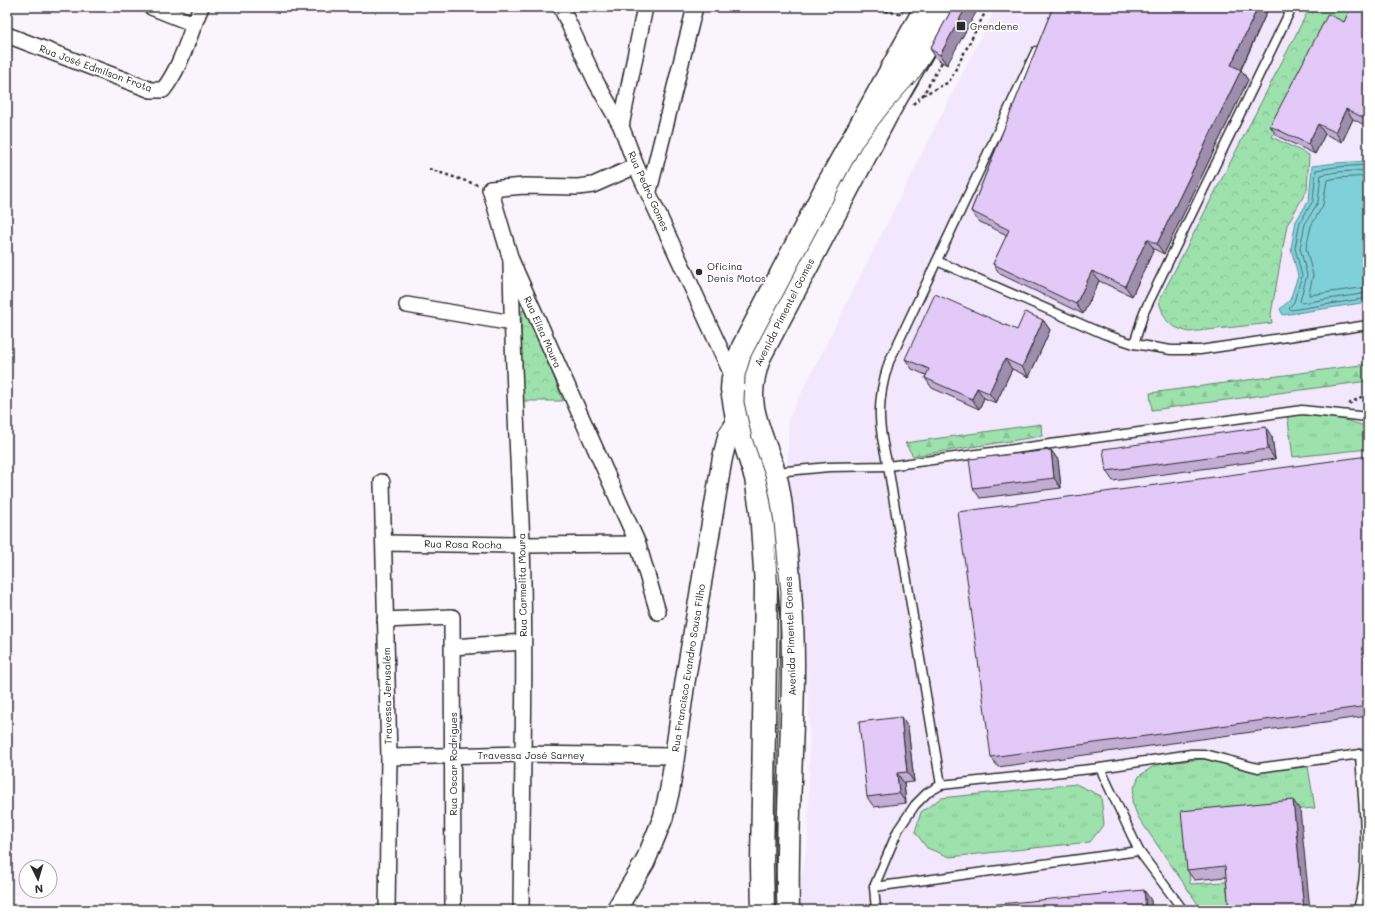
<svg xmlns="http://www.w3.org/2000/svg" width="1375" height="917" font-family="Mali,sans-serif">
<style>
.built{fill:#f2e7fc}
.grass{fill:url(#grass-tufts);stroke:#64866c}
.forest{fill:url(#forest-firs);stroke:#64866c}
.park{fill:url(#park-crowns);stroke:#64866c}
.water{fill:#7fd0d9;stroke:#5d8e93}
.lines{fill:none;stroke-linecap:round;stroke-linejoin:round}
.shore{stroke:#4d6d71;stroke-width:1}
.service-casing{stroke:#2b2b2b;stroke-width:11}
.minor-casing{stroke:#2b2b2b;stroke-width:18}
.tertiary-casing{stroke:#2b2b2b;stroke-width:22}
.secondary-casing{stroke:#2b2b2b;stroke-width:25}
.path{stroke:#2b2b2b;stroke-width:2.5;stroke-dasharray:3 3;stroke-linecap:butt}
.service{stroke:#fff;stroke-width:8}
.minor{stroke:#fff;stroke-width:15}
.tertiary{stroke:#fff;stroke-width:19}
.secondary{stroke:#fff;stroke-width:22}
.tram{stroke:#2b2b2b;stroke-width:1}
.wall{fill:#c3add5;stroke:#2b2b2b}
.shaded-wall{fill:#9f8dae;stroke:#2b2b2b}
.building{fill:#e3c9f8;stroke:#2b2b2b}
.poi-dot{fill:#2b2b2b;stroke:#fff;stroke-width:1.5}
.labels{text-anchor:middle;dominant-baseline:central;stroke-width:3.5;stroke-linejoin:round;paint-order:stroke}
.poi-label{font-size:10px;fill:#2b2b2b;stroke:#fff;text-anchor:start}
.street-label{font-size:10px;fill:#2b2b2b;stroke:#fff}
</style>
<defs>
<pattern id="grass-tufts" width="24" height="20" patternUnits="userSpaceOnUse"><rect width="24" height="20" fill="#9de1ac"/><path d="M3 7l-1-3M5 7V3M7 7l1-3M15 17l-1-3M17 17v-4M19 17l1-3" fill="none" stroke="#87c194"/></pattern>
<pattern id="forest-firs" width="22" height="20" patternUnits="userSpaceOnUse"><rect width="22" height="20" fill="#9de1ac"/><path d="M5 1l3.5 6h-7zM16 11l3.5 6h-7z" fill="#87c194"/></pattern>
<pattern id="park-crowns" width="20" height="18" patternUnits="userSpaceOnUse"><rect width="20" height="18" fill="#9de1ac"/><path d="M2 6a3 3 0 1 1 6 0M12 15a3 3 0 1 1 6 0" fill="none" stroke="#87c194"/></pattern>
</defs>
<rect width="100%" height="100%" fill="#f9f4fe"/>
<filter id="ink" filterUnits="userSpaceOnUse"><feTurbulence type="fractalNoise" baseFrequency=".025" numOctaves="2"/><feDisplacementMap in="SourceGraphic" scale="8" xChannelSelector="R" yChannelSelector="G"/><feConvolveMatrix kernelMatrix="1 2 1 2 8 2 1 2 1" color-interpolation-filters="sRGB"/></filter>
<g filter="url(#ink)">
<path class="built" d="M996,7H1368V910H798V900L808,842L810,734L804,619L788,498V420Z"/>
<g class="grass">
<path d="M1315,411L1368,427V449L1293,457L1287,413Z"/>
<path d="M1212,758L1251,771L1308,767L1315,808L1185,818L1190,884L1226,882L1229,910H1202L1138,817L1132,802L1134,788L1139,776L1157,764Z"/>
<path d="M1076,784L1101,796L1104,824L1090,842L950,857L927,848L915,832L921,812L941,798Z"/>
</g>
<g class="forest">
<path d="M1368,364V381L1152,410L1150,393Z"/>
<path d="M1041,424L1042,436L913,456L905,443Z"/>
</g>
<g class="park">
<path d="M1310,7H1357L1348,24L1332,17L1272,137L1309,155L1307,190L1287,225L1271,314L1272,323L1189,332C1168,326 1165,322 1159,301Z"/>
<path d="M522,310L530,314L563,401H519Z"/>
</g>
<path class="water" d="M1368,161V302L1283,315L1280,309L1290,300L1298,276L1291,248L1296,221L1309,200L1312,166L1336,163Z"/>
<g class="lines">
<g class="shore">
<path d="M1368,165L1336,167L1316,170L1313,201L1300,222L1295,248L1302,276L1294,302L1289,308L1291,310L1368,298"/>
<path d="M1368,170L1337,172L1321,175L1318,202L1305,224L1300,248L1307,275L1300,301L1302,303L1368,293"/>
<path d="M1368,176L1337,178L1327,180L1323,205L1311,226L1306,248L1313,275L1309,293V295L1368,287"/>
</g>
<g class="service-casing">
<g id="service">
<path d="M937,261L1104,334L1134,344L1171,350H1200L1368,325"/>
<path d="M1134,344L1144,312L1292,7"/>
<path d="M776,472L829,467L888,466C878,427 876,401 889,362L1036,51"/>
<path d="M1100,768L1139,851L1183,910"/>
<path d="M941,785L888,466L1302,410L1368,417"/>
<path d="M874,887L1139,851"/>
<path d="M876,910L874,887L898,830L915,805L927,793L941,785L1100,768L1191,754H1204L1258,768L1368,753"/>
<path d="M1358,910C1371,860 1363,806 1360,754"/>
</g>
</g>
<g class="minor-casing">
<g id="minor">
<path d="M151,7L194,24"/>
<path d="M561,7L596,82L621,126L636,166L735,381"/>
<path d="M7,35L151,90H163C182,66 189,34 201,7"/>
<path d="M621,126L645,7"/>
<path d="M636,166L593,185L578,187L524,186L490,189L511,260L638,544L658,612"/>
<path d="M649,191L695,7"/>
<path d="M511,260C512,355 518,449 522,544C526,666 522,788 521,910"/>
<path d="M407,305L512,323"/>
<path d="M382,482L389,757L387,910"/>
<path d="M384,543L522,545L638,544"/>
<path d="M385,620L452,617L453,910"/>
<path d="M453,647L523,642"/>
<path d="M389,757L522,754L674,756"/>
</g>
</g>
<g class="tertiary-casing">
<path id="tertiary" d="M616,910L645,862L663,818L670,789L685,682L722,460L728,435L744,411"/>
</g>
<g class="secondary-casing">
<g id="secondary">
<path d="M763,910L762,866L766,585L761,510L756,478L737,419L732,389L733,378L743,347L827,186L926,7"/>
<path d="M788,910C786,828 793,746 793,665C793,619 789,571 783,526C781,508 780,489 774,472C760,427 741,405 760,356L888,112L948,7"/>
</g>
</g>
<g class="path">
<path d="M868,7L900,14L904,7"/>
<path d="M923,95L949,82L988,7"/>
<path d="M913,104L923,95L942,62"/>
<path d="M429,169L478,185"/>
<path d="M1349,404L1368,393"/>
</g>
<use href="#service" class="service"/>
<use href="#minor" class="minor"/>
<use href="#tertiary" class="tertiary"/>
<use href="#secondary" class="secondary"/>
<path class="tram" d="M777,910L775,846L781,593L774,523L770,497L765,475L752,438L744,402L745,376L751,356L861,147L888,112L920,76L940,46"/>
</g>
<g class="wall">
<path d="M953,7L947,65L937,59L930,49Z"/>
<path d="M1053,7H1269L1241,70L1248,80L1164,254L1154,249L1132,296L1099,281L1083,314L1000,274L993,264L1007,235L978,221L971,211Z"/>
<path d="M1368,7V127L1353,119L1342,142L1325,134L1315,154L1277,136L1270,126L1344,22Z"/>
<path d="M1043,320L1050,330L1029,377L1012,369L996,403L984,398L979,409L932,388L925,378L926,375L912,369L905,359L1017,330Z"/>
<path d="M1272,437L1275,459L1113,481L1106,471Z"/>
<path d="M1051,450L1058,460L1061,488L980,498L973,488Z"/>
<path d="M1368,456V716L998,767L991,757Z"/>
<path d="M908,727L914,782L904,783L906,803L874,807L867,797Z"/>
<path d="M1300,810L1226,877L1194,880L1187,870Z"/>
</g>
<g class="shaded-wall">
<path d="M966,7H979L947,65L940,55Z"/>
<path d="M1258,7H1269L1238,75L1231,65Z"/>
<path d="M1241,70L1248,80L1164,254L1157,244Z"/>
<path d="M1346,109L1353,119L1342,142L1335,132Z"/>
<path d="M1318,124L1325,134L1315,154L1308,144Z"/>
<path d="M1147,239L1154,249L1132,296L1125,286Z"/>
<path d="M1092,271L1099,281L1083,314L1076,304Z"/>
<path d="M1043,320L1050,330L1029,377L1022,367Z"/>
<path d="M1005,359L1012,369L996,403L989,393Z"/>
<path d="M977,388L984,398L979,409L972,399Z"/>
<path d="M1266,427L1272,437L1275,459L1268,449Z"/>
<path d="M1051,450L1058,460L1061,488L1054,478Z"/>
<path d="M901,717L908,727L914,782L907,772Z"/>
<path d="M897,773L904,783L906,803L899,793Z"/>
<path d="M1293,800L1300,810L1310,910H1304Z"/>
<path d="M1144,890L1151,900L1152,910H1146Z"/>
</g>
<g class="building">
<path d="M953,7H966L940,55L930,49Z"/>
<path d="M1053,7H1258L1231,65L1241,70L1157,244L1147,239L1125,286L1092,271L1076,304L993,264L1009,230L971,211Z"/>
<path d="M1351,7H1368V120L1346,109L1335,132L1318,124L1308,144L1270,126L1328,14L1344,22Z"/>
<path d="M935,294L1017,330L1025,312L1043,320L1022,367L1005,359L989,393L977,388L972,399L925,378L929,369L905,359Z"/>
<path d="M1266,427L1268,449L1106,471L1103,449Z"/>
<path d="M1051,450L1054,478L973,488L969,459Z"/>
<path d="M1368,456V706L991,757L958,512Z"/>
<path d="M901,717L907,772L897,773L899,793L867,797L859,722Z"/>
<path d="M1293,800L1304,910H1229L1225,866L1187,870L1181,811Z"/>
<path d="M1144,890L1146,910H938Z"/>
</g>
</g>
<g class="poi-dot">
<rect x="956" y="21" width="10" height="10" rx="2"/>
<circle cx="699" cy="272" r="4"/>
</g>
<g class="labels">
<g class="poi-label">
<text x="970" y="26">Grendene</text>
<text x="707" y="266">Oficina<tspan x="707" dy="12">Denis Motos</tspan></text>
</g>
<g class="street-label">
<text transform="translate(96 68) rotate(20)">Rua José Edmilson Frota</text>
<text transform="translate(649 191) rotate(66)">Rua Pedro Gomes</text>
<text transform="translate(784 312) rotate(-63)">Avenida Pimentel Gomes</text>
<text transform="translate(543 332) rotate(66)">Rua Elisa Moura</text>
<text transform="translate(463 544) rotate(1)">Rua Rosa Rocha</text>
<text transform="translate(522 585) rotate(-91)">Rua Carmelita Moura</text>
<text transform="translate(790 636) rotate(-92)">Avenida Pimentel Gomes</text>
<text transform="translate(688 668) rotate(-81)">Rua Francisco Evandro Sousa Filho</text>
<text transform="translate(387 696) rotate(-91)">Travessa Jerusalém</text>
<text x="531" y="755">Travessa José Sarney</text>
<text transform="translate(453 764) rotate(-90)">Rua Oscar Rodrigues</text>
</g>
</g>
<rect width="1375" height="917" fill="none" stroke="#fff" stroke-width="24"/>
<rect x="12" y="12" width="1351" height="893" fill="none" stroke="#2b2b2b" stroke-width="1.5" filter="url(#ink)"/>
<g transform="translate(38 879) rotate(175)"><circle r="19" fill="#ffffff" stroke="#aaaaaa"/>
<path d="M0-3L7 15L0 10L-7 15Z" fill="#2b2b2b"/>
<text y="-6" font-size="11" font-weight="bold" text-anchor="middle" fill="#2b2b2b">N</text>
</g>
</svg>
